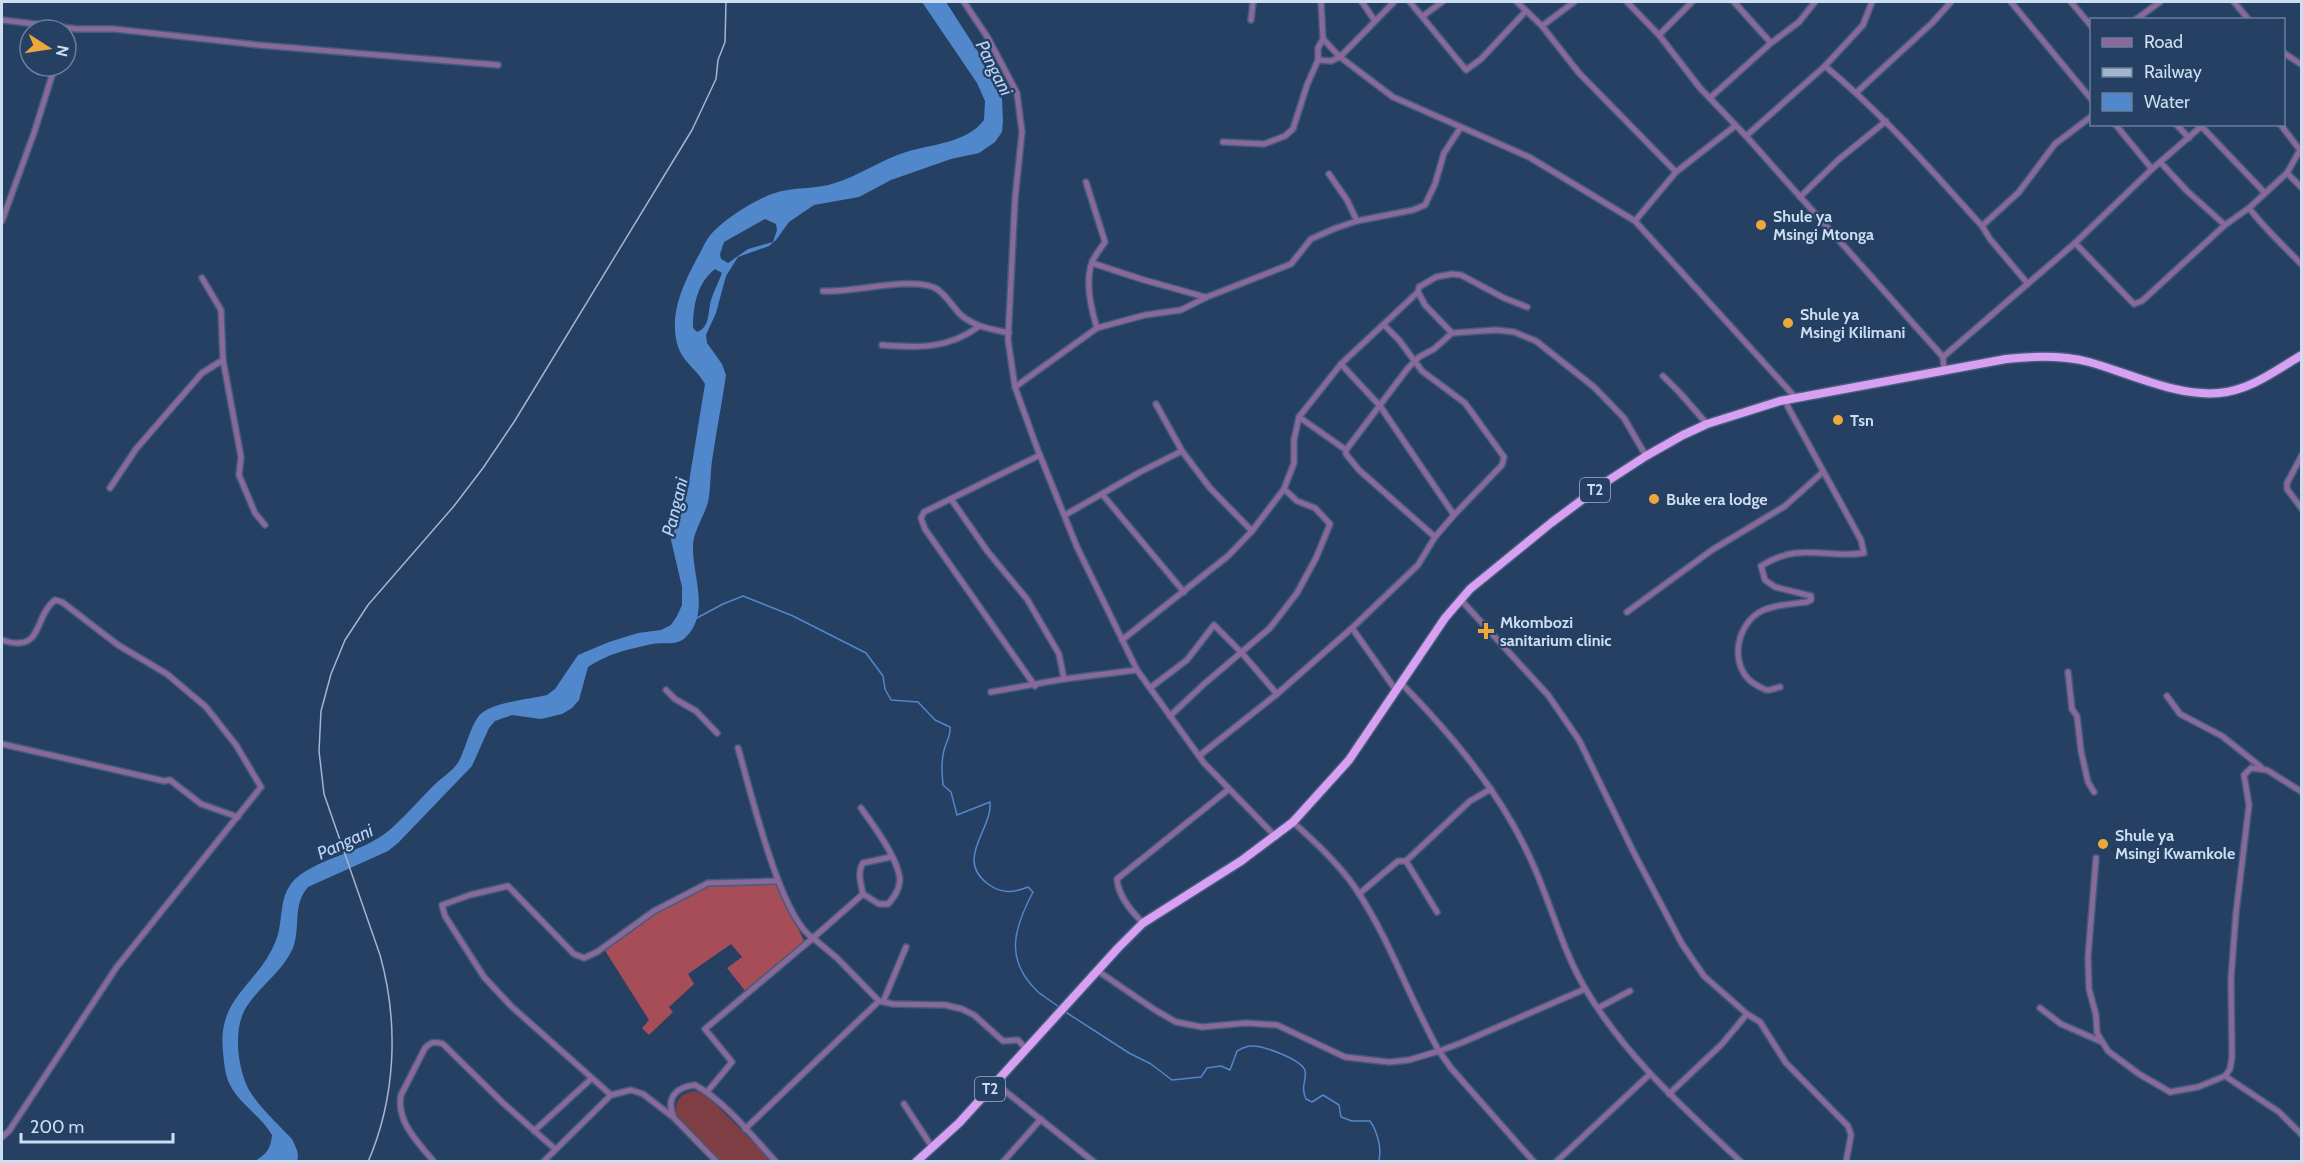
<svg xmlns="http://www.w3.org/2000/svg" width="2303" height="1163" font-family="Cabin,sans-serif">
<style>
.green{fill:#7f3d44}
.forest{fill:#a64d57}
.water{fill:#5187cb;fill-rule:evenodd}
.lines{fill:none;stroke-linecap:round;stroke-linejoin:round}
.stream{stroke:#5187cb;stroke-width:1.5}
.minor-casing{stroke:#435c7c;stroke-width:8}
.trunk-casing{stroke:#435c7c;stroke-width:11}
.minor{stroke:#896999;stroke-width:5}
.trunk{stroke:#d8a0f2;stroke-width:8}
.rail{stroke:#a3b6ce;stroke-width:1.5}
.poi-dot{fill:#eda83b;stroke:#254062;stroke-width:2}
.labels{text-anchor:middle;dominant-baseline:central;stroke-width:4.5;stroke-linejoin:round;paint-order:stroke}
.shield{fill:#254062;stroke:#9baec7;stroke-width:1.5}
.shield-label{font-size:15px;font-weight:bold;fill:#cdddf2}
.poi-label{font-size:16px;font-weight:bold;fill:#cdddf2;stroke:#254062;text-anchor:start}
.water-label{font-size:18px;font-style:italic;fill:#b8d5f9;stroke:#254062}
</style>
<rect width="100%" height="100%" fill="#254062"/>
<path class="green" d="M694,1091L705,1094L773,1161H720L675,1116C675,1103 679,1093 694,1091Z"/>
<path class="forest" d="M777,883L805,943L746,992L727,968L742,957L731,944L688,974L694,984L669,1007L673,1012L649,1035L642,1028L649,1020L604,949L655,913L708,885Z"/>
<path class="water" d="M922,2H946L989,69L1002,98L1003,121L1002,132L995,142L979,153L951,159L891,180L859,197L814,205L789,222L776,240L769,246L738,257L726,276L716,313L706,335L707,343L722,364L726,375C722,404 716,432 712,461C710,474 711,488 708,502C704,517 692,533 693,549C693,577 710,613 686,637C678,646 663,642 652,644C629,649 607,654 588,667L579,700L572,708L562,714L541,719L512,715L495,721L489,728L472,766L398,843L388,851L308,887C292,905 301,927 293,948C283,971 261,985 247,1006C233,1027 237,1063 247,1086C255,1103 278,1124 292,1139C295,1146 300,1153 297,1161H255C266,1154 271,1149 272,1135C261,1116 239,1104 229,1083C225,1074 224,1062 223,1052C217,998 255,987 274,945C286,922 275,893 300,875C331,853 368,852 395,825C408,813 420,799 433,786C441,778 453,771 459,761C466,748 472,720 482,713C496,702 530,699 547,695L555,689L578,655L609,642L638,633L661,630L671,625L677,616L682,605V587L671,540L687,494L705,384C697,369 681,361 677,343C669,312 685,280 700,253C704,245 708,236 715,230C728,217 755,200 772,194C793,186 815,190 835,183C860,175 881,160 906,152C932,144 967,143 984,120L985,101L977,83ZM765,219L776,224L777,230L773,242L748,249L728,263L721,259L720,254L724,242ZM715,269L722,273C719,281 714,291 711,300C708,311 710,328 697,332L693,328C693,306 697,283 715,269Z"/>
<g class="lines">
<g class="stream">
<path d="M695,619L723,604L743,596L793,616L866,653L883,676L885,689L891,700L918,702L935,720L950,727C951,736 946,742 944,750C941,763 942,773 943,785L951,792L957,815L990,802C993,829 954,859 988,884C1002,894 1013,893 1028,887L1033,892C1014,928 1004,959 1037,991C1044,997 1053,1002 1060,1008"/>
<path d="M1064,1011L1129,1053L1151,1064L1172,1080L1201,1077L1207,1068L1221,1066L1230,1070L1237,1051C1241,1049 1246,1046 1251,1046C1262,1045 1303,1060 1305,1071C1307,1082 1300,1085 1306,1099L1312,1102L1323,1095L1339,1105L1341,1117L1352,1121H1370C1377,1131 1382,1148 1379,1160L1382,1162"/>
</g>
<g class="minor-casing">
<g id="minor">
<path d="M964,2L988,38L1017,93L1022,132L1015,199L1008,340L1015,387L1037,448L1077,547L1137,670L1204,763L1276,837"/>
<path d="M1362,2L1375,21"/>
<path d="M1410,2L1466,70L1481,59L1526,11"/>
<path d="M1517,2L1542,26L1579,73L1676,172"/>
<path d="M1627,2L1659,35L1700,88L1746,136L1943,357L1944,371"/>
<path d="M1734,2L1771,43"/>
<path d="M2011,2L2092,100"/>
<path d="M2071,2L2092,27"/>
<path d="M2234,2L2249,20"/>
<path d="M1423,16L1442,2"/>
<path d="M2,20L77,29H114L258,45L498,65"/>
<path d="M1251,20L1253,2"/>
<path d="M2135,20L2160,2"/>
<path d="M1542,26L1574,2"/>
<path d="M1659,35L1692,2"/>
<path d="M1323,39L1340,57L1393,97L1529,157L1635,221L1796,398"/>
<path d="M2284,53L2302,65"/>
<path d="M1318,60L1331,61L1340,57L1394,2"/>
<path d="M1825,66C1883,114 1931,170 1982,226L1990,239L2028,284"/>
<path d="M1857,92L1932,23L1951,2"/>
<path d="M1711,97L1771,43L1799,22L1815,2"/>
<path d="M2115,124L2152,169"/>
<path d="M2176,124L2189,138"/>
<path d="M2202,127L2264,192"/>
<path d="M1746,136L1825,66L1863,25L1872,2"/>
<path d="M1223,142L1264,144L1285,136L1293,129L1307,85L1318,60V48L1323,39L1321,2"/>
<path d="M2161,163L2187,191L2225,225"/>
<path d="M2287,173L2302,188"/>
<path d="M1329,174L1347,200L1357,221"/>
<path d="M1086,182L1105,242C1101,248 1095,255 1092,262C1085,282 1091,309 1097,328"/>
<path d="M1800,197L1838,160L1886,121"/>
<path d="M2249,208C2265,229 2284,246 2302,265"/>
<path d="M2,221L34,133L55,66"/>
<path d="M1635,221L1676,172L1735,126"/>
<path d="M1982,226L2019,192L2055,144L2092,116"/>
<path d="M2075,243L2134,304L2142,301L2225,225L2249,208L2287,173L2300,150L2280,124"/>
<path d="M1092,263L1144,280L1205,297"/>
<path d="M823,291C855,293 905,277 933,287C944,291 953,308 962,316C976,327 991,329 1009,333"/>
<path d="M1418,292L1425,305L1452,333"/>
<path d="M882,345C918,348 948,349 978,327"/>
<path d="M1943,357L2075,243L2152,169L2204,124"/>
<path d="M223,360L241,457L239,475L255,513L265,525"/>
<path d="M1341,364L1380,406L1454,515"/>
<path d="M1663,376L1680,393L1707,424"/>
<path d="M1015,387L1097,328L1145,315L1181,310L1207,297L1291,264L1311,239L1336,228L1357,221L1413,210L1425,205L1435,184L1444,153L1461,127"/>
<path d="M1156,404L1182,451L1210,488L1252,531"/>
<path d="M1299,417L1346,450"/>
<path d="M2302,455L2287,483V489L2302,509"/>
<path d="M110,488L136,449L202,373L223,360L221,310L202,278"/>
<path d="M1102,494L1184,592"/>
<path d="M951,499L988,552L1027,599L1059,654L1064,679"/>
<path d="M1065,515L1140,472L1182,451"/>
<path d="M1435,537L1359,470L1346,454V450L1408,368L1419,357L1434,349L1452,333L1496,330L1514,332L1536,341L1594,387L1624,418L1646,456"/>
<path d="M1461,600L1548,695L1579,740L1634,853L1682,944L1704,976L1747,1014L1760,1022L1786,1063L1848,1126L1851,1135L1846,1162"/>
<path d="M1627,612L1712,550L1785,506L1823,472"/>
<path d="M1352,628L1395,689"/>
<path d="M2,640C44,654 33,617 55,600L62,602L118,645L167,674L206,707L236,745L261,787L116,968L9,1131L2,1137"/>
<path d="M1122,640L1228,556L1252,531L1284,489L1294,463V440L1299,417L1341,364L1418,292L1419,287L1436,277L1452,274L1461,275L1504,298L1527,307"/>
<path d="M2068,672L2072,709L2077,716L2081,751L2088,782L2094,792"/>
<path d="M1400,682C1451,734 1501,793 1531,860C1551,903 1562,950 1586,990C1626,1057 1685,1109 1741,1162"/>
<path d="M1035,686L925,529L921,518L924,512L1040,455"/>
<path d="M1780,687C1776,688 1771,690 1767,690C1765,690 1760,687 1758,686C1730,672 1733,630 1758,613C1770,605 1793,604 1807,602L1811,600V596L1775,587L1765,580L1761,566C1801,541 1825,559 1864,553L1861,540L1788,407L1786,400"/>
<path d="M1150,688L1187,660L1214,625L1241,652L1277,694"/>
<path d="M666,690L675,699L696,711L717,733"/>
<path d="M991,692L1064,679L1137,670"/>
<path d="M2167,696L2180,714L2222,736L2261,767"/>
<path d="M1170,716L1204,684L1270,628L1297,593L1316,558L1330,524L1315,508L1297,501L1284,489"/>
<path d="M2,744L164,781L170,780L201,804L238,817"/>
<path d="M738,748C750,788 780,918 813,938L863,894"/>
<path d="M1199,756L1277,694L1352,628L1418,565L1435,537L1454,515L1502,465L1504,457L1465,403L1422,371L1399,340L1384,325"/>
<path d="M2302,792L2267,770L2251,768L2244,775L2249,805L2236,913L2231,978L2232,1057L2230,1069L2225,1076L2279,1112L2302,1135"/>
<path d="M861,808C874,826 894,853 899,874C902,885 895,897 888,904H879L863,894C861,884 857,872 863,863L891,857"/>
<path d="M2096,858L2088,957L2089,989L2096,1015L2097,1033L2108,1051L2139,1074L2170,1092L2198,1087L2225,1076"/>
<path d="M1406,861L1437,912"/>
<path d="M1359,894L1398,861H1406L1470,801L1491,789"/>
<path d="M1143,923C1131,911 1118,896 1117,879L1229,789"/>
<path d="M1098,971L1155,1010L1176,1022L1202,1027L1246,1023L1277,1025L1345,1057L1389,1062L1409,1060L1439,1051C1409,998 1390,940 1356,889C1339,864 1315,842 1293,822"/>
<path d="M883,1002L906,947"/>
<path d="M1598,1008L1630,991"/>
<path d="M2040,1008L2061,1024L2102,1042"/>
<path d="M995,1083L1094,1162"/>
<path d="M707,1092L732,1062L705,1029L813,938L837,958L879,1001L893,1004L945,1005L962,1009L974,1015L1003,1041L1018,1040L1026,1049"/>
<path d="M1669,1094L1722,1044L1747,1014"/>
<path d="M611,1095L511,1006L484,977L445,916L442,905L470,895L508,886L574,954L584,958L597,952L654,911L708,883L777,881"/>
<path d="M904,1104L932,1147"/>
<path d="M673,1115C666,1097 677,1087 695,1085C727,1103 751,1135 776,1162"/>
<path d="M745,1129L879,1001"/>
<path d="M534,1131L591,1079"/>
<path d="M434,1162C418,1142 396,1122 401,1095L425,1048C431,1042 435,1041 443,1044L502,1102L555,1149"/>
<path d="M543,1162L611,1095L631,1090L643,1094L673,1117L717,1162"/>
<path d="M1003,1162L1041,1119"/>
<path d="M1534,1162L1451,1068L1439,1051L1461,1043L1585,989"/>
<path d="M1556,1162L1650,1074"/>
</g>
</g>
<g class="trunk-casing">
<path id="trunk" d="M916,1162L959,1123L1118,948L1143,923L1241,861L1293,822L1349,760L1445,618L1470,589L1551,523L1606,482L1646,456L1683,435L1707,424L1780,401L2006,359C2033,356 2062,355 2089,362C2129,373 2177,397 2219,393C2251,390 2274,371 2302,355"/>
</g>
<use href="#minor" class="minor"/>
<use href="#trunk" class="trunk"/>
<path class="rail" d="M368,1162C396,1097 399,1023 380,955L324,794L319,751L321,711L331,674L345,640L368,605L454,506L483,468L514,422L692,130L716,79L718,60L725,42L726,2"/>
</g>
<g class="poi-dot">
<circle cx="1761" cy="225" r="6"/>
<circle cx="1788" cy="323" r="6"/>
<circle cx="1838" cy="420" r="6"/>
<circle cx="1654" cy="499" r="6"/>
<path d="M1483 622h6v6h6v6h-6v6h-6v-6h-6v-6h6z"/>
<circle cx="2103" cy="844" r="6"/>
</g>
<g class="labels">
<g class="shield">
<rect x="1580" y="478" width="30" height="24" rx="4.5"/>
<rect x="975" y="1077" width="30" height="24" rx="4.5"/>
</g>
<g class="shield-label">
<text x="1595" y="490">T2</text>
<text x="990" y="1089">T2</text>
</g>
<g class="poi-label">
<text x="1773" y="216">Shule ya<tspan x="1773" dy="18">Msingi Mtonga</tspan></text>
<text x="1800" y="314">Shule ya<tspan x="1800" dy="18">Msingi Kilimani</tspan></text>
<text x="1850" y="420">Tsn</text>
<text x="1666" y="499">Buke era lodge</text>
<text x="1500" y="622">Mkombozi<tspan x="1500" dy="18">sanitarium clinic</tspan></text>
<text x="2115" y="835">Shule ya<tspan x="2115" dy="18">Msingi Kwamkole</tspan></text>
</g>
<g class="water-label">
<text transform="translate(994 68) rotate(63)">Pangani</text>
<text transform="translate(675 507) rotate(-76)">Pangani</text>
<text transform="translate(345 842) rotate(-25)">Pangani</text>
</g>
</g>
<rect width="2303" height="1163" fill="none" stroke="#cdddf2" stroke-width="6"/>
<rect x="2090" y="18" width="195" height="108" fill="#254062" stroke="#687f9c" stroke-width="1.5"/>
<rect x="2102" y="38" width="30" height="9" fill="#896999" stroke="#687f9c" stroke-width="1.5"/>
<text x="2144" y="48" font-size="18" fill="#cdddf2">Road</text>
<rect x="2102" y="68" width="30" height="9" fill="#a3b6ce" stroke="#687f9c" stroke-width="1.5"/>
<text x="2144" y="78" font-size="18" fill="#cdddf2">Railway</text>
<rect x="2102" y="93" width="30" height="18" fill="#5187cb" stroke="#687f9c" stroke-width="1.5"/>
<text x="2144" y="108" font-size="18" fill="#cdddf2">Water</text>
<g transform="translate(48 48) rotate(102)"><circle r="28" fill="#254062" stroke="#687f9c" stroke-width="1.5"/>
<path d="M0-4.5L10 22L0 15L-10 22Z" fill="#eda83b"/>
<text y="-9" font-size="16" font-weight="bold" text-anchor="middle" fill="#cdddf2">N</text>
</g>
<path d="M21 1133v9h152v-9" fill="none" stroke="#cdddf2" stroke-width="3"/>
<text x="30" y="1133" font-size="18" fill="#cdddf2" stroke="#254062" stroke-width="4.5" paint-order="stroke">200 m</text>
</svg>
